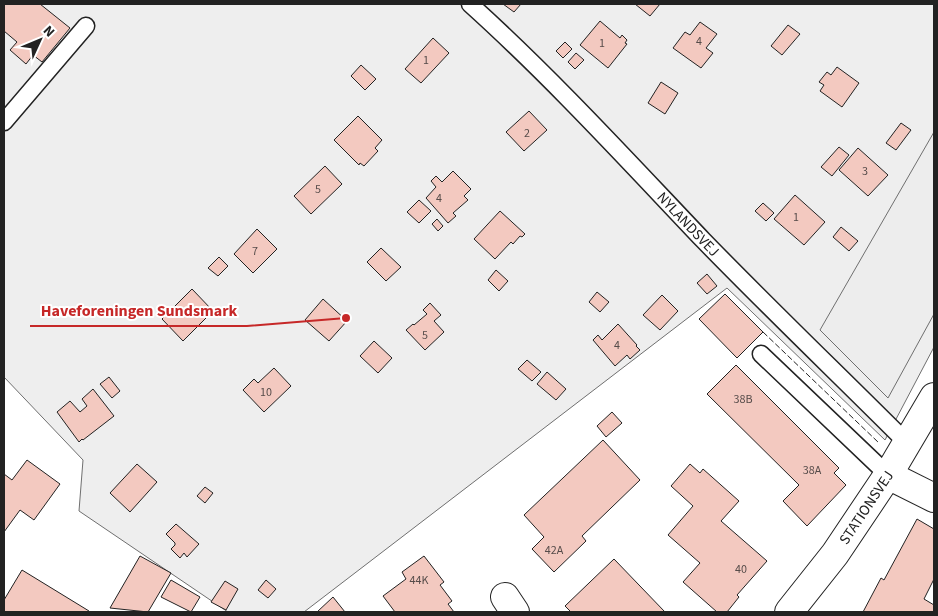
<svg xmlns="http://www.w3.org/2000/svg" width="938" height="616" font-family="'Source Sans 3',sans-serif">
<style>
.green{fill:#eee;stroke:#6f6f6f}
.parking{fill:#ededed;stroke:#6f6f6f}
.building{fill:#f3c9c0;stroke:#222}
.lines{fill:none;stroke-linecap:round;stroke-linejoin:round}
.lane-casing{stroke:#222;stroke-width:19}
.street-casing{stroke:#222;stroke-width:30}
.secondary-casing{stroke:#222;stroke-width:30}
.lane{stroke:#fff;stroke-width:16}
.street{stroke:#fff;stroke-width:28}
.secondary{stroke:#fff;stroke-width:28}
.fence{stroke:#222;stroke-width:1;stroke-dasharray:6 2.5;stroke-linecap:butt}
.labels{text-anchor:middle;dominant-baseline:central;stroke-width:4;stroke-linejoin:round;paint-order:stroke}
.number-label{font-size:12px;fill:#564c4a}
.street-label{font-size:15px;fill:#222;stroke:#fff}
.leader{fill:none;stroke:#c62828;stroke-width:2}
.callout-dot{fill:#c62828;stroke:#fff;stroke-width:2}
.callout-label{font-size:16px;text-anchor:middle;font-weight:bold;fill:#c62828;stroke:#fff;stroke-width:4;stroke-linejoin:round;paint-order:stroke}
</style>
<rect width="100%" height="100%" fill="#fff"/>
<path class="green" d="M4,4H934V347L885,440L727,288L304,612H228L79,511L83,460L4,377Z"/>
<path class="parking" d="M934,132V314L888,398L820,330Z"/>
<g class="building">
<path d="M4,4H40L70,28L42,62L33,55L26,64L10,50L17,42L4,31Z"/>
<path d="M503,4H521L514,12Z"/>
<path d="M635,4H660L650,16Z"/>
<path d="M600,21L620,38L622,35L627,40L625,43L627,44L608,68L580,45Z"/>
<path d="M700,22L717,34L706,48L713,53L701,68L673,48L685,32L690,35Z"/>
<path d="M788,25L800,34L782,55L771,46Z"/>
<path d="M433,38L449,53L421,83L405,69Z"/>
<path d="M565,42L572,49L563,58L556,51Z"/>
<path d="M576,53L584,60L575,69L568,62Z"/>
<path d="M361,65L376,79L365,90L351,76Z"/>
<path d="M837,67L859,83L842,107L820,91L824,85L819,82L827,72L831,75Z"/>
<path d="M661,82L678,93L665,114L648,103Z"/>
<path d="M529,111L547,130L524,151L506,132Z"/>
<path d="M358,116L382,140L375,148L378,151L364,166L360,163L359,165L334,140Z"/>
<path d="M901,123L911,130L896,150L886,143Z"/>
<path d="M839,147L849,155L832,176L821,167Z"/>
<path d="M858,148L888,175L868,196L839,170Z"/>
<path d="M325,166L342,184L311,214L294,196Z"/>
<path d="M453,171L471,189L464,196L468,200L453,213L456,216L448,223L426,198L436,187L431,181L436,176L442,182Z"/>
<path d="M795,195L825,222L804,245L774,219Z"/>
<path d="M419,200L431,211L419,223L407,212Z"/>
<path d="M763,203L774,213L766,221L755,211Z"/>
<path d="M500,211L525,234L522,237L520,236L513,244L511,242L495,259L474,239Z"/>
<path d="M437,219L443,226L438,231L432,224Z"/>
<path d="M841,227L858,241L849,251L833,237Z"/>
<path d="M257,229L277,249L253,273L234,254Z"/>
<path d="M381,248L401,267L386,281L367,262Z"/>
<path d="M219,257L228,266L218,276L208,268Z"/>
<path d="M496,270L508,281L499,291L488,280Z"/>
<path d="M707,274L717,286L707,294L697,283Z"/>
<path d="M192,289L213,311L183,341L162,319Z"/>
<path d="M597,292L609,302L600,312L589,302Z"/>
<path d="M725,294L763,332L737,358L699,319Z"/>
<path d="M662,295L678,311L660,330L643,315Z"/>
<path d="M323,299L347,321L329,341L305,320Z"/>
<path d="M430,303L441,315L434,321L444,332L425,350L406,330L413,324L414,325L427,314L423,310Z"/>
<path d="M618,324L637,345L636,346L640,350L630,359L627,355L615,366L593,340L598,335L602,340Z"/>
<path d="M374,341L392,358L378,373L360,356Z"/>
<path d="M527,360L541,372L532,381L518,369Z"/>
<path d="M736,365L839,468L834,473L846,485L807,526L783,501L799,485L707,394Z"/>
<path d="M274,368L291,386L264,412L243,390L254,379L258,383Z"/>
<path d="M547,372L566,389L556,400L537,384Z"/>
<path d="M109,377L120,391L112,398L100,384Z"/>
<path d="M93,389L114,416L83,440L82,439L79,442L57,412L70,401L80,412L87,406L82,399Z"/>
<path d="M612,412L622,423L606,437L597,426Z"/>
<path d="M603,440L640,480L582,536L586,541L554,572L532,549L544,537L524,515Z"/>
<path d="M27,460L60,484L34,520L20,510L4,532V474L12,480Z"/>
<path d="M137,464L157,482L130,512L110,493Z"/>
<path d="M690,464L700,473L703,469L739,501L721,521L767,561L737,595L739,597L727,612H717L683,582L700,563L668,535L693,506L671,486Z"/>
<path d="M205,487L213,493L205,503L197,496Z"/>
<path d="M917,519L934,529V579L924,599L934,605V612H863L881,578L884,580Z"/>
<path d="M176,524L199,544L187,557L184,553L180,558L171,549L175,545V543L166,534Z"/>
<path d="M140,556L171,573L148,612L110,608Z"/>
<path d="M424,556L444,582L440,585L452,601L448,604L454,612H395L383,596L406,579L402,572Z"/>
<path d="M614,559L665,612H571L565,606Z"/>
<path d="M22,570L89,611L88,612H4V600Z"/>
<path d="M171,580L200,597L191,612L161,597Z"/>
<path d="M266,580L276,589L268,598L258,590Z"/>
<path d="M225,581L238,589L226,610L211,602Z"/>
<path d="M333,597L345,612H317Z"/>
</g>
<g class="lines">
<g class="lane-casing">
<g id="lane">
<path id="s1" d="M470,4C552,78 627,160 703,240C770,309 839,375 907,443"/>
<path d="M4,122L86,26"/>
<path d="M761,354L888,475"/>
</g>
</g>
<g class="street-casing">
<g id="street">
<path d="M888,475L934,498"/>
<path d="M505,597L515,612"/>
</g>
</g>
<g class="secondary-casing">
<g id="secondary">
<path id="s2" d="M789,612L835,554L888,475L934,397"/>
</g>
</g>
<use href="#lane" class="lane"/>
<use href="#street" class="street"/>
<use href="#secondary" class="secondary"/>
<path class="fence" d="M763,332L879,443"/>
</g>
<g class="labels">
<g class="number-label">
<text x="699" y="41">4</text>
<text x="602" y="43">1</text>
<text x="426" y="60">1</text>
<text x="527" y="133">2</text>
<text x="865" y="171">3</text>
<text x="318" y="189">5</text>
<text x="439" y="198">4</text>
<text x="796" y="217">1</text>
<text x="255" y="251">7</text>
<text x="425" y="335">5</text>
<text x="617" y="345">4</text>
<text x="266" y="392">10</text>
<text x="743" y="399">38B</text>
<text x="812" y="470">38A</text>
<text x="554" y="550">42A</text>
<text x="741" y="569">40</text>
<text x="419" y="580">44K</text>
</g>
<g class="street-label">
<text stroke="none"><textPath href="#s1" startOffset="310">NYLANDSVEJ</textPath></text>
<text stroke="none"><textPath href="#s2" startOffset="130">STATIONSVEJ</textPath></text>
</g>
</g>
<path class="leader" d="M346 318L247 326H30"/>
<circle class="callout-dot" cx="346" cy="318" r="5"/>
<g class="callout-label">
<text x="139" y="316">Haveforeningen Sundsmark</text>
</g>
<rect width="938" height="616" fill="none" stroke="#222222" stroke-width="10"/>
<g transform="translate(40 40) rotate(46)" stroke="#ffffff" stroke-width="4" paint-order="stroke">
<path d="M0-4L9 19L0 12L-9 19Z" fill="#222222"/>
<text y="-8" font-size="14" font-weight="bold" text-anchor="middle" fill="#222222">N</text>
</g>
</svg>
